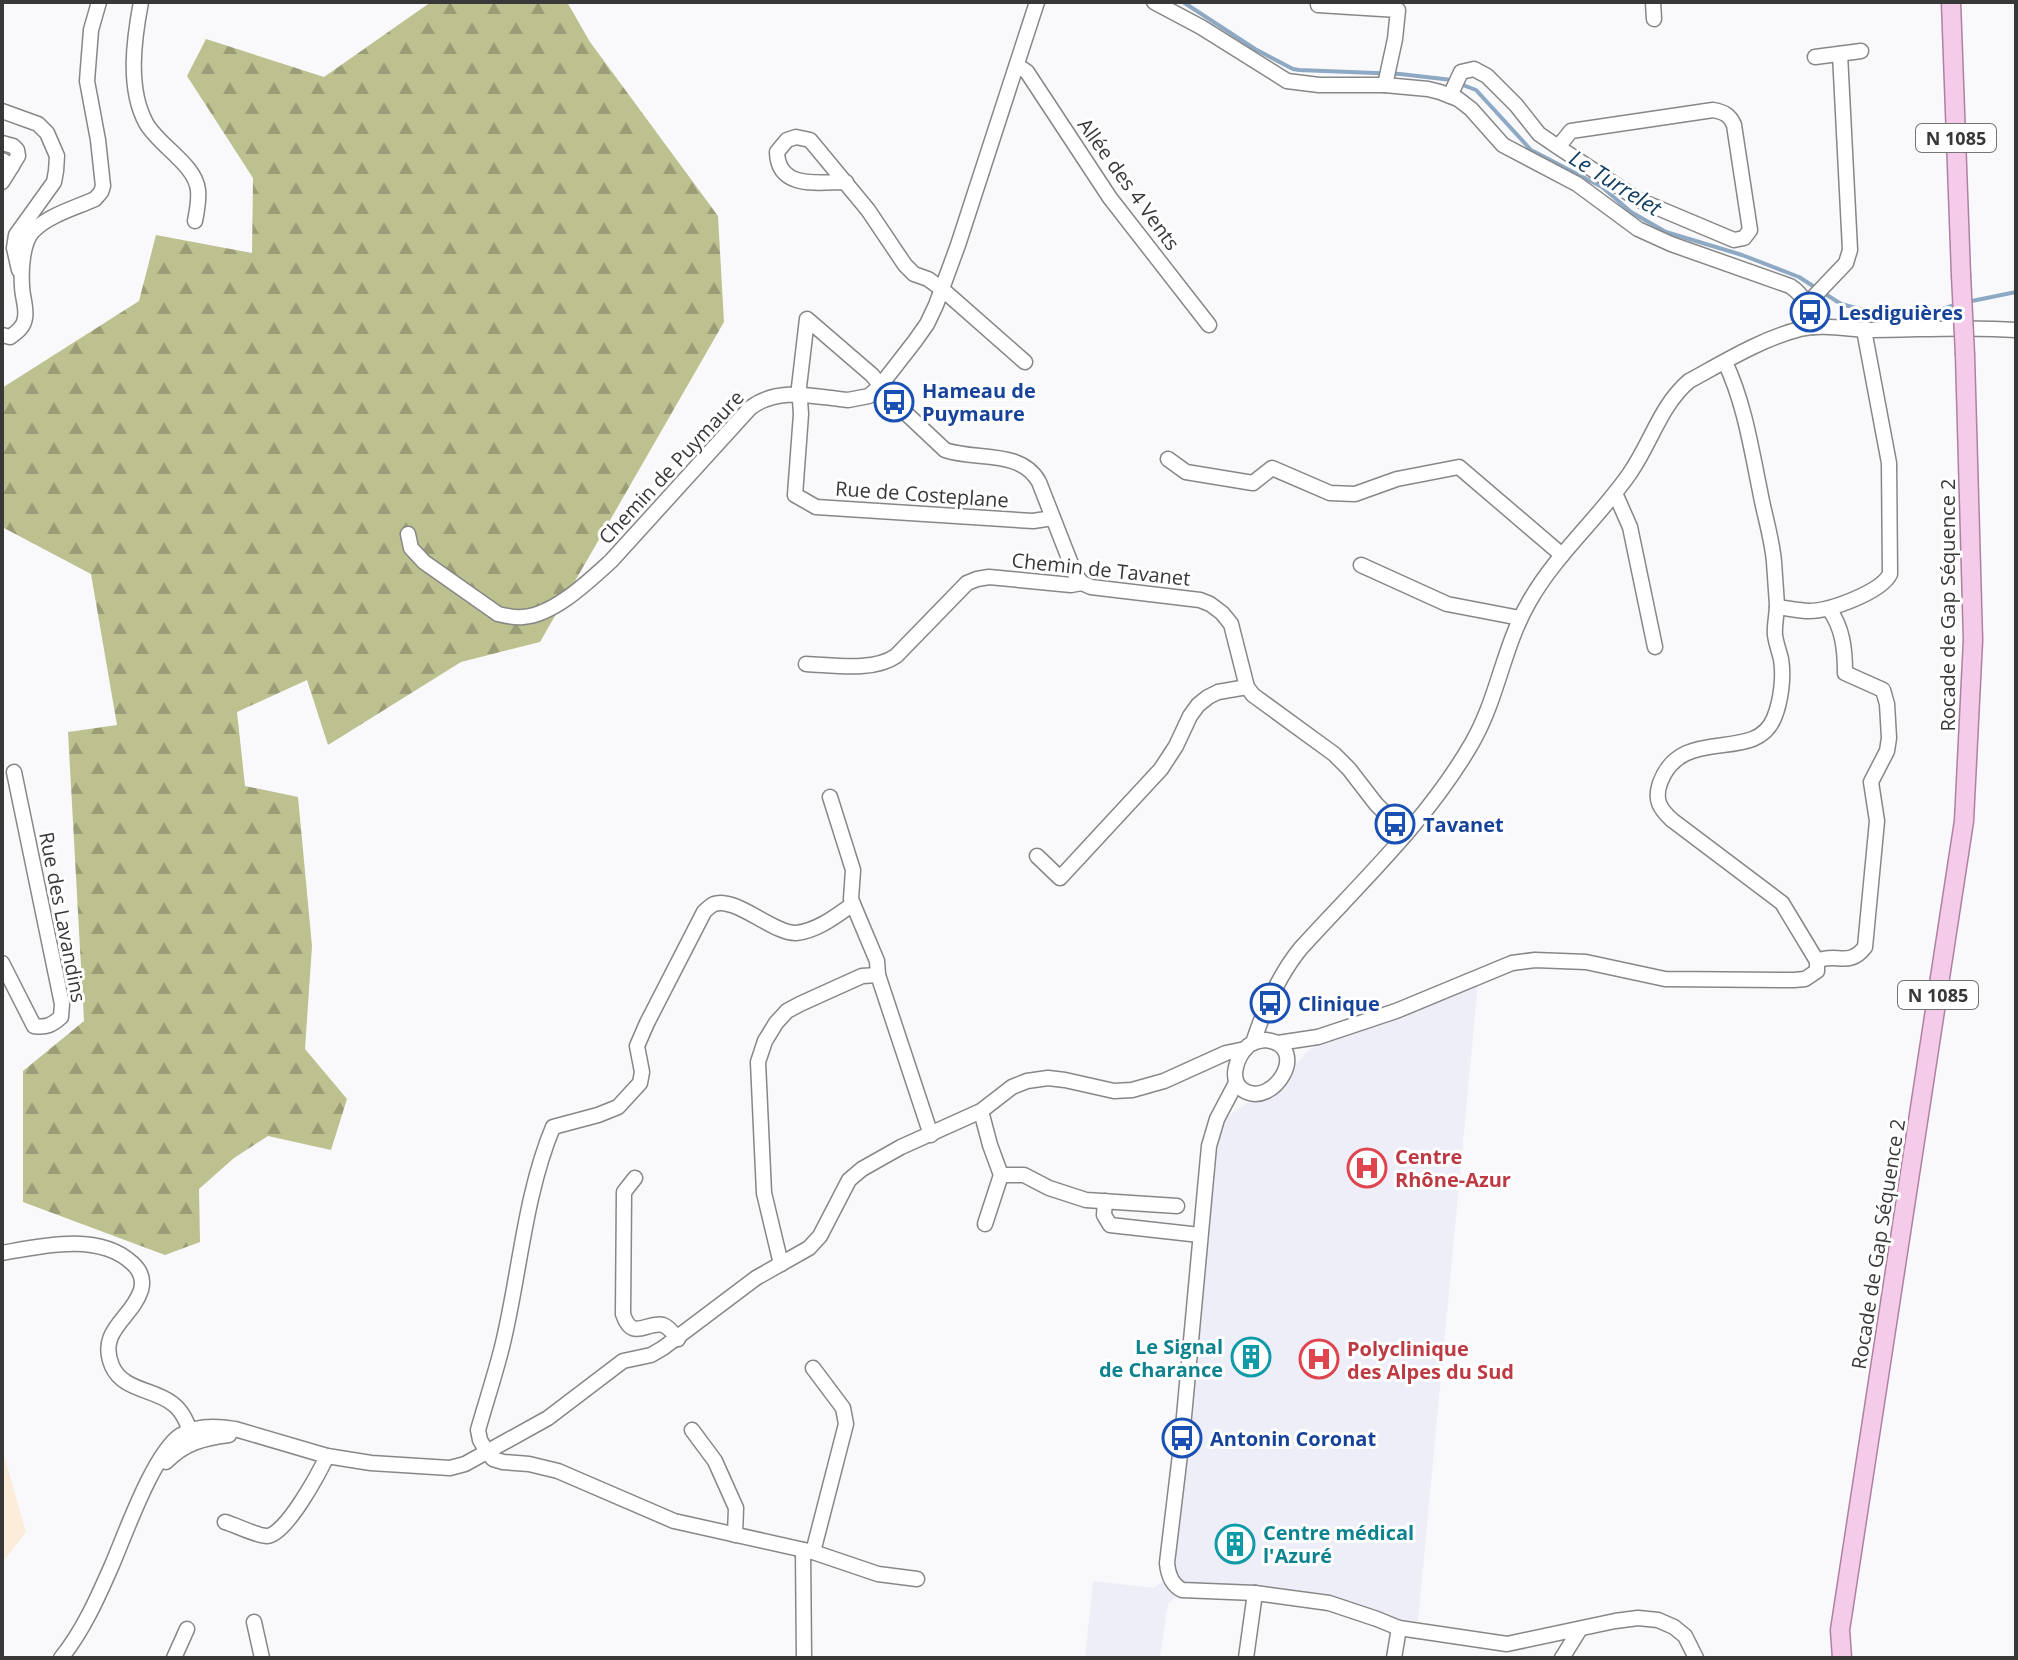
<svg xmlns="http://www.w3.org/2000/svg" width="2018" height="1660" font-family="'Open Sans',sans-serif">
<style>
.built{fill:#eeeef8}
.education{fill:#fcecda}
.forest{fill:url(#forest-firs)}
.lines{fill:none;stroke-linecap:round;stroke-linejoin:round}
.stream{stroke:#8ea9c4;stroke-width:4}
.minor-casing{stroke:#878788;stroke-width:17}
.major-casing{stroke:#ae81a3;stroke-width:21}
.minor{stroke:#fff;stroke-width:14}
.major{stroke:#f5cbea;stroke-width:18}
.major-bridge-casing{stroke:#ae81a3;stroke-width:21;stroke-linecap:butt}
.major-bridge{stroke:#f5cbea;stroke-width:18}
.labels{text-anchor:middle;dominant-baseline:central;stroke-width:6;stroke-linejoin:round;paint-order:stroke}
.shield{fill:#fff;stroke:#747474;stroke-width:2}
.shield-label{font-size:18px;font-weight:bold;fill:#383839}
.street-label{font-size:20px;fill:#383839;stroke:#fff}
.transit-label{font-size:20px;font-weight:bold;fill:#164399;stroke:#fff;text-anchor:start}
.health-label{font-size:20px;font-weight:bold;fill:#be3a42;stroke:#fff;text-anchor:start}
.culture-label{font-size:20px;font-weight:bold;fill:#0d838f;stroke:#fff;text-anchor:end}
.water-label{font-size:22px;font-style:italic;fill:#103b5e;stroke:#fff}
</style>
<defs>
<pattern id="forest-firs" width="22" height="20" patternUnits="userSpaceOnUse" patternTransform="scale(2)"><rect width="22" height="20" fill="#bdc08f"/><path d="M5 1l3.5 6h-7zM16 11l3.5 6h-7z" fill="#9b9d76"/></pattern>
</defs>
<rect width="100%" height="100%" fill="#f9f9fb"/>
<path class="built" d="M1478,983L1418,1622L1399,1619L1324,1593L1191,1586L1168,1604L1160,1658H1085L1093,1581L1154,1588L1175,1572L1215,1146L1225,1118L1246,1104L1271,1095L1287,1082L1295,1065L1309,1050L1331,1039L1382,1025Z"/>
<path class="education" d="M2,1448L26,1532L2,1563Z"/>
<path class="forest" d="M431,2H567L590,42L718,216L724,322L540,642L461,662L328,745L307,680L237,712L245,786L298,797L312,946L305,1049L347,1099L331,1150L268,1136L234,1158L199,1189L200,1242L165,1255L23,1202V1071L84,1021L68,732L117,725L91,574L2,527V388L139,301L156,235L252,253L253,178L187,76L206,39L324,77Z"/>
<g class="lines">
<g class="stream">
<path d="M1183,2L1255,49L1293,69L1299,70L1400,74L1452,80"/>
<path d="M1460,84L1476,90L1531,150L1602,187L1631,212L1666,232L1742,255L1799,277L1841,304L1871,312L1942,309L1955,305"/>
<path d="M1967,302L2016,292"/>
</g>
<g class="minor-casing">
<g id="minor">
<path d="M141,2C134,39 127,88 146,123C159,146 195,164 198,190C199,200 197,211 195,221"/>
<path d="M1154,2L1201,27L1287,81L1319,85H1385L1428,89L1440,92L1458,99L1471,109L1503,145L1577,184L1638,229L1671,244L1790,286C1804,295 1811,311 1813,327"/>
<path d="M1653,2L1654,19"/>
<path d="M1318,5L1398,10L1395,39L1385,85"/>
<path d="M1815,57L1861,51"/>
<path d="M1017,65L1027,72L1110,198L1209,325"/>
<path d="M1450,96L1461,72L1474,69L1487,76L1516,105L1539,134L1558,147L1639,200L1734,240L1744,238L1750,230L1734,125C1730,115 1724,112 1713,110L1571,131L1558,147"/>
<path d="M2,111L38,124L47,133L57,156L56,171L54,182L16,235L14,248L19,270"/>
<path d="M2,143L13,146L17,150L18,156L12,166"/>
<path d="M2,160L12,166L2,182"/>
<path d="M846,182C819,182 778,190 777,152L787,140L796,137L810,140L868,210L905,265L914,274L928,279L942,289L1025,362"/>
<path d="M1806,305L1846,263L1850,250L1840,54"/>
<path d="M2,335L10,337C17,332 24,327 25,318C27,308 22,296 22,286C21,270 22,243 33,231C49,215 75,208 95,199L101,192L103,186L98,140L87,81L91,30L99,2"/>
<path d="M1168,459L1186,472L1253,483L1272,468L1330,493L1355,494L1397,479L1459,467L1562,555"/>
<path d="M1615,493L1630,527L1655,647"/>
<path d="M1053,518L1033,521L816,507L795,495L801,414L799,387L807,319L872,375L894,402L945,450C976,461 1021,449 1039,482L1075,574L1082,583"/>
<path d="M408,534L411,548L424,562L498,614C506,616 514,618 523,617C554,615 589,581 611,561L750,408C779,386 815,397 848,400L869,396L880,386L915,341L927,324L936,305L958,245L1037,2"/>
<path d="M1361,565L1447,604L1520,618"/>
<path d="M1777,607C1787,608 1799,611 1809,611C1830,611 1881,592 1890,574L1889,463L1864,330"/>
<path d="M806,664C833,665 873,672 896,656L967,583L977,579L989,577L1071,585L1082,583L1091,587L1200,600L1210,604L1222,613L1231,624L1247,687L1253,695L1334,754L1349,769L1376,804L1406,834"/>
<path d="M830,797L853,870L851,899L853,904L877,961L878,975L931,1135"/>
<path d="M1037,856L1060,878L1161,769L1176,746L1190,716L1198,705L1208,697L1218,692L1247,687"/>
<path d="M853,904C836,916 817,931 796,933C774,934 735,896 714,904C712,905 706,910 704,912L647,1023L637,1046L642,1072L640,1083L618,1107L598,1115L553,1127C524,1197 520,1274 502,1347C495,1375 486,1402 478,1430L480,1440L487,1452L493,1459L503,1462L529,1464L558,1471L674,1521L813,1552L878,1574L917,1579"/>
<path d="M1817,961C1836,952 1849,968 1865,947L1877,821L1871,782L1887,751L1889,738L1887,704L1883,690L1845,673C1845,650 1843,628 1829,609"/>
<path d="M2,963L34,1026C46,1028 52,1025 61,1017L62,1004L14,772"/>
<path d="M1266,1040C1312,1046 1273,1110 1243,1090C1228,1080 1237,1056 1248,1046C1254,1041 1259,1041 1266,1040Z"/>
<path d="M1253,1043C1264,1009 1278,976 1301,948C1361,882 1427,821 1472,743C1498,698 1503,647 1529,602C1556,554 1599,518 1630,473C1651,443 1660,406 1689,381C1724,362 1761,339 1800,329C1822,324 1846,329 1868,330C1917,330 1967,326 2016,330"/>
<path d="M1278,1043L1318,1037L1396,1011L1512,963L1535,960L1586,962L1665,979L1794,980L1805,979L1817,971V961L1782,903L1672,820C1660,809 1654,800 1660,783C1682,723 1755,765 1774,718C1781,701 1784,677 1781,659C1779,651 1776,643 1775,635C1774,625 1777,615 1777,605C1776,591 1775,576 1774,562C1772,538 1764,514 1760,491C1751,447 1744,402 1725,362"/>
<path d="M1236,1083L1217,1119L1209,1146L1182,1438L1167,1563C1168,1574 1172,1585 1182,1590L1255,1593L1329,1603L1377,1619L1399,1628L1507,1644L1615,1621L1638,1618L1658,1620L1674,1627L1685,1636L1696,1658"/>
<path d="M981,1111L990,1145L1001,1175L985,1224"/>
<path d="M1001,1175H1024L1049,1188L1086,1200L1177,1206"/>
<path d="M635,1178L624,1192L623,1314C632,1342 647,1321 663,1325C669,1327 674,1334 678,1339"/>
<path d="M1105,1201L1104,1215L1110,1225L1200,1235"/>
<path d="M2,1253C41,1246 99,1232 132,1263C140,1270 144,1279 141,1290C132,1319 97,1330 112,1366C123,1391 155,1389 173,1404C185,1413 189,1429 194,1441"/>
<path d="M781,1264L764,1193L758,1062L765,1041L776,1023L787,1011L800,1004L862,976L878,975"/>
<path d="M692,1430L715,1461L736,1508L735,1535"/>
<path d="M166,1462C184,1443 204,1438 229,1435"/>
<path d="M225,1522C236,1525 257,1536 267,1536C286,1535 319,1473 327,1456"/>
<path d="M803,1550L804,1658"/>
<path d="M813,1552L846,1424L843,1408L813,1368"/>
<path d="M254,1622L262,1658"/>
<path d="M61,1658C83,1631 98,1597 112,1565C125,1535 154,1452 181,1435C196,1425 218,1426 235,1429L327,1456L371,1463L450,1468L465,1464L548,1418L623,1361L651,1355L663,1348L756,1278L809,1248L820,1236L849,1180L862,1169L901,1147L981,1111L1012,1087L1027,1081L1048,1078L1065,1080L1114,1091L1132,1090L1164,1081L1226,1053L1245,1049"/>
<path d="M174,1658L187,1629"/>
<path d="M1246,1658L1255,1593"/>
<path d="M1394,1658L1399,1628"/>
<path d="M1562,1658L1580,1629"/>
</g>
</g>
<g class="major-casing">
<g id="major">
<path d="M1951,2L1961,275"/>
<path d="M1842,1658L1840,1630L1964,821L1973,640L1965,355"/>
</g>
</g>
<use href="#minor" class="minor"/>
<use href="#major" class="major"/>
<g class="major-bridge-casing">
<path id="major-bridge" d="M1961,275L1965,355"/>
</g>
<use href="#major-bridge" class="major-bridge"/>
</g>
<defs>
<g id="bus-ring" transform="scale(2)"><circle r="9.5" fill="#fff" stroke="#1a4fb4" stroke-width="1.5"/><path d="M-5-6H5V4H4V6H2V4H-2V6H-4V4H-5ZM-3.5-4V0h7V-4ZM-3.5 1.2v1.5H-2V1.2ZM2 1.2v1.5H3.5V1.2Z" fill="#1a4fb4"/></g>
<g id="hospital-ring" transform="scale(2)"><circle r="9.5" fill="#fff" stroke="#e0444e" stroke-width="1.5"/><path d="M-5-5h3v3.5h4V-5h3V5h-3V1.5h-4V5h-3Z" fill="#e0444e"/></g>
<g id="building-ring" transform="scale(2)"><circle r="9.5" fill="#fff" stroke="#0f9aa8" stroke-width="1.5"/><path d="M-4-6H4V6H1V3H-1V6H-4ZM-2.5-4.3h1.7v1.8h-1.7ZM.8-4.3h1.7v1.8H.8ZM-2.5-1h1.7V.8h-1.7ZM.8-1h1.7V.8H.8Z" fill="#0f9aa8"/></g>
</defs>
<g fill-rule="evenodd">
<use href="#bus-ring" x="1810" y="312"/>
<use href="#bus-ring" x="894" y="402"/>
<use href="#bus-ring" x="1395" y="824"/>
<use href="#bus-ring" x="1270" y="1003"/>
<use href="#hospital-ring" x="1367" y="1168"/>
<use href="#building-ring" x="1251" y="1357"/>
<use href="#hospital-ring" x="1319" y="1359"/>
<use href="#bus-ring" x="1182" y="1438"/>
<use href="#building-ring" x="1235" y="1544"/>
</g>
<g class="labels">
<g class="shield">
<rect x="1916" y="124" width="80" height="28" rx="6"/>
<rect x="1898" y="981" width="80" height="28" rx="6"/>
</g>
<g class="shield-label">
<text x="1956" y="138">N 1085</text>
<text x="1938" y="995">N 1085</text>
</g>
<g class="street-label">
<text transform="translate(1129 184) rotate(54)">Allée des 4 Vents</text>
<text transform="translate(671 467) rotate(-47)">Chemin de Puymaure</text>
<text transform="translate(922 494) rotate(4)">Rue de Costeplane</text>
<text transform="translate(1101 569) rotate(6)">Chemin de Tavanet</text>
<text transform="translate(1947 605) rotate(-90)">Rocade de Gap Séquence 2</text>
<text transform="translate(63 917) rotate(79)">Rue des Lavandins</text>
<text transform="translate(1878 1244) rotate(-81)">Rocade de Gap Séquence 2</text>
</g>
<g class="transit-label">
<text x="1838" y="312">Lesdiguières</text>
<text x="922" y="390">Hameau de<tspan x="922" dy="23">Puymaure</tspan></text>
<text x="1423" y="824">Tavanet</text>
<text x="1298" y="1003">Clinique</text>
<text x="1210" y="1438">Antonin Coronat</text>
</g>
<g class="health-label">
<text x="1395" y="1156">Centre<tspan x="1395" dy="23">Rhône-Azur</tspan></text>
<text x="1347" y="1348">Polyclinique<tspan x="1347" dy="23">des Alpes du Sud</tspan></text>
</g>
<g class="culture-label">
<text x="1223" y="1346">Le Signal<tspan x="1223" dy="23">de Charance</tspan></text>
<text x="1263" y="1532" text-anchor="start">Centre médical<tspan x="1263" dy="23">l'Azuré</tspan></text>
</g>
<g class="water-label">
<text transform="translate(1616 182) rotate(32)">Le Turrelet</text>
</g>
</g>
<rect width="2018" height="1660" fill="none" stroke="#383839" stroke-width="8"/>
</svg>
